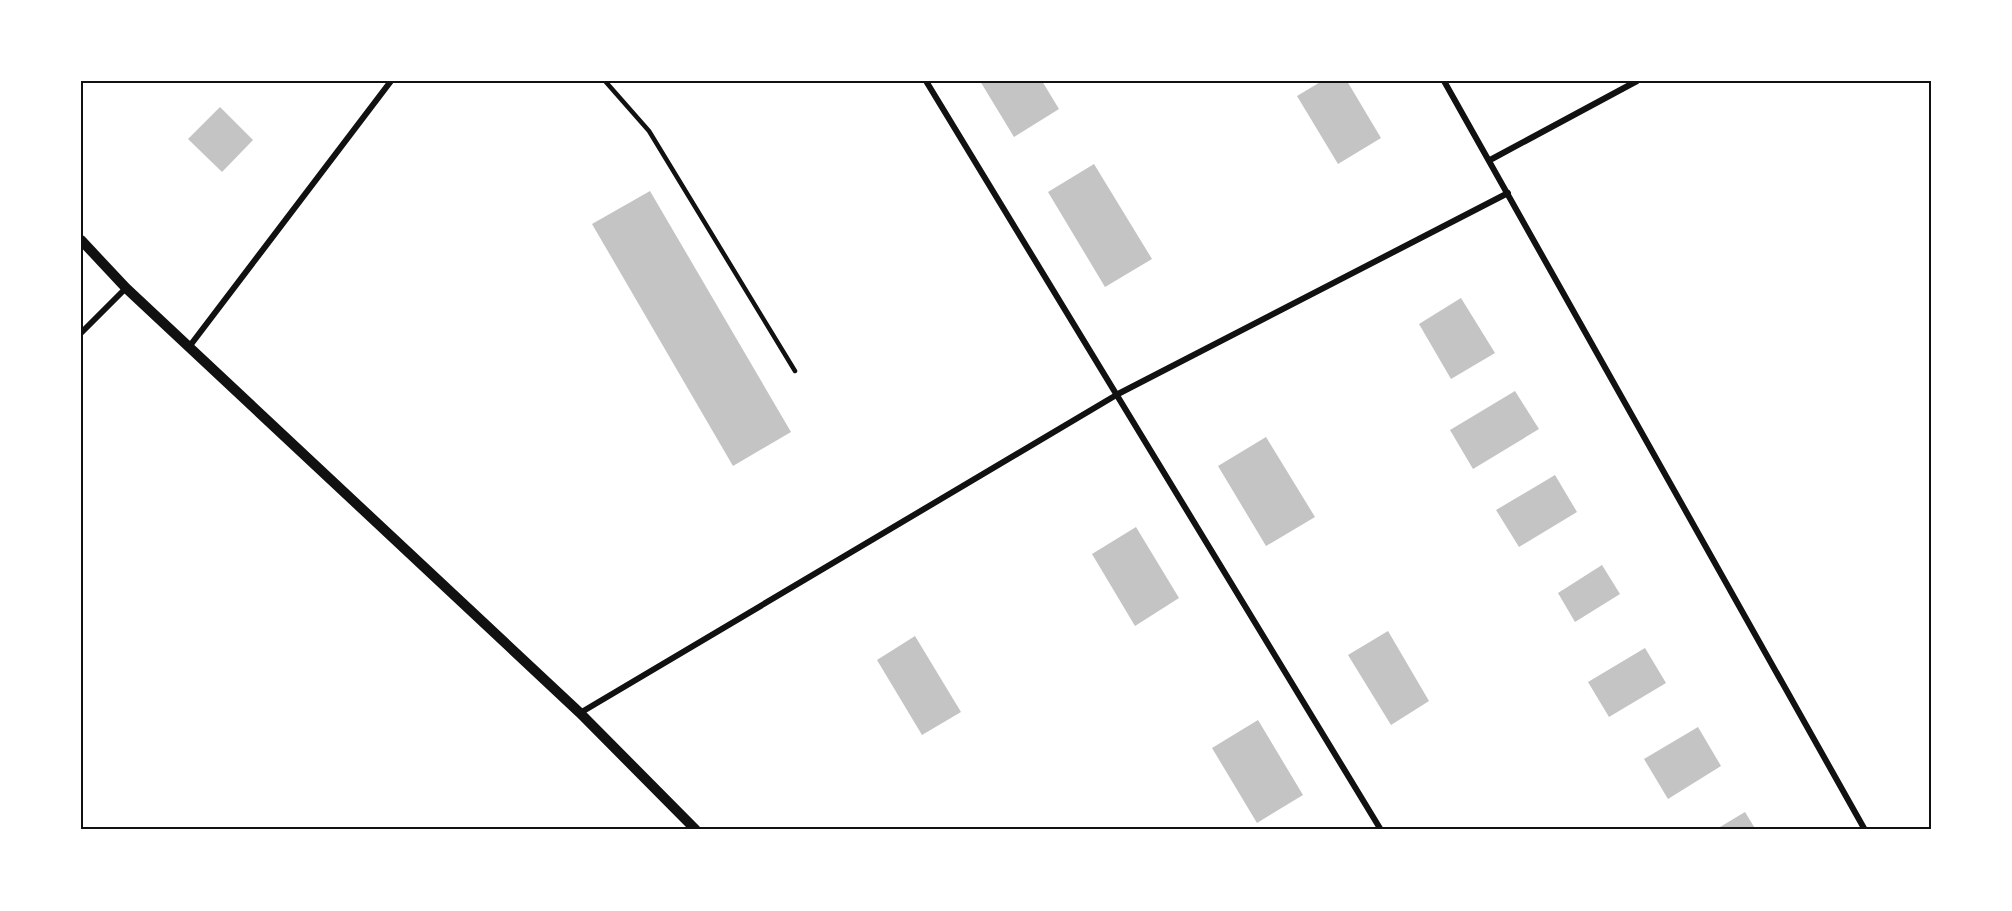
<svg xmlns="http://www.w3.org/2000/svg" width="2012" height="911" font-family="Overpass,sans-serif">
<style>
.building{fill:#c4c4c4}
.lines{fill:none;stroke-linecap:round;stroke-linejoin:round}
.service{stroke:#111;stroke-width:4.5}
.minor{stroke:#111;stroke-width:6}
.tertiary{stroke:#111;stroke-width:10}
.neatline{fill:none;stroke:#111;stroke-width:2}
</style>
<rect width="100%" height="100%" fill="#fff"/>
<g class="building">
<path d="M980,81H1042L1059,109L1014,137Z"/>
<path d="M1322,81H1347L1381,138L1338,164L1297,96Z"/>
<path d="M220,107L253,140L222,172L188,139Z"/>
<path d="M1094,164L1152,259L1105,287L1048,192Z"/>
<path d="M650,191L791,432L733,466L592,224Z"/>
<path d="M1461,298L1495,353L1451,379L1419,324Z"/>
<path d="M1515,391L1539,429L1473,469L1450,430Z"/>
<path d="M1266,437L1315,517L1266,546L1218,466Z"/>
<path d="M1555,475L1577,512L1519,547L1496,510Z"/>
<path d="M1136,527L1179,598L1135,626L1092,554Z"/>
<path d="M1602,565L1620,594L1575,622L1558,593Z"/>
<path d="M1388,631L1429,701L1391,725L1348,655Z"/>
<path d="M915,636L961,712L922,735L877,660Z"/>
<path d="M1645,648L1666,683L1609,717L1588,682Z"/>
<path d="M1258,720L1303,795L1257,823L1212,748Z"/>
<path d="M1698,727L1721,766L1668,799L1644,759Z"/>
<path d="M1745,812L1756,830H1715Z"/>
</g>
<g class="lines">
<path class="service" d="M605,81L649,131L795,371"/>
<g class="minor">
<path d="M926,81L1381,830"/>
<path d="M1444,81L1865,830"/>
<path d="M1490,160L1637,81"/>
<path d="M81,333L126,288"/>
<path d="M189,347L391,81"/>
<path d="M580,713L1118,394L1508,193"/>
</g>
<path class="tertiary" d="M81,240L126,288L580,713L696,830"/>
</g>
<rect width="2012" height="911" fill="none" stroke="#ffffff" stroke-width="165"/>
<rect x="82" y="82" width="1848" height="746" class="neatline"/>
</svg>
